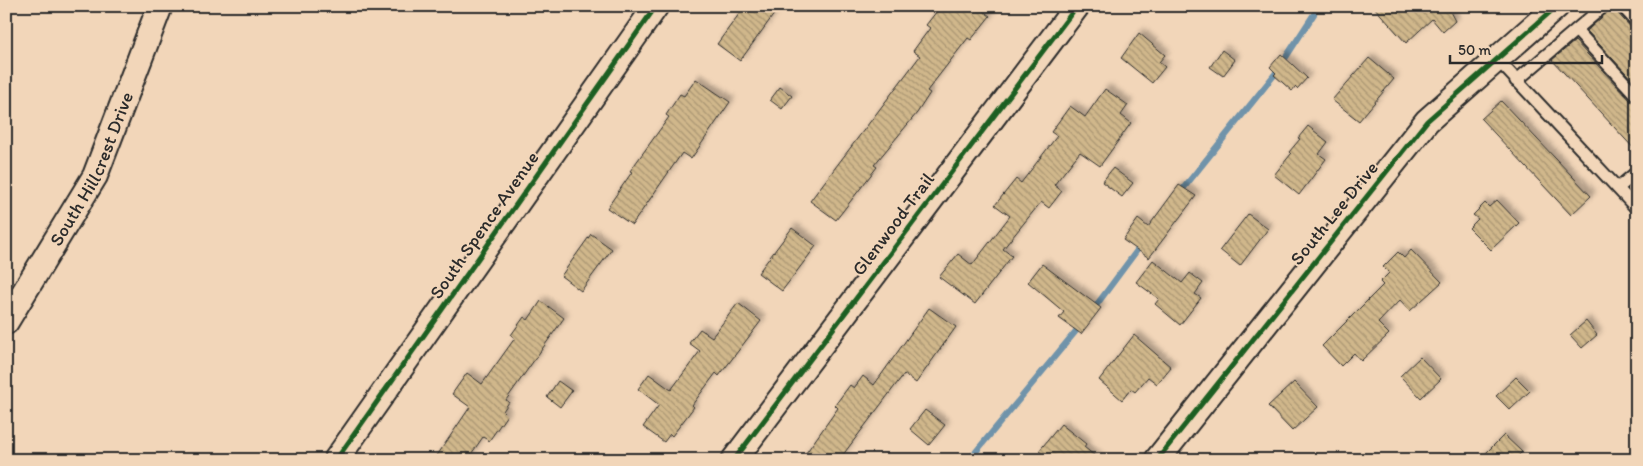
<svg xmlns="http://www.w3.org/2000/svg" width="1643" height="466" font-family="Itim,sans-serif">
<style>
.lines{fill:none;stroke-linecap:round;stroke-linejoin:round}
.stream{stroke:#7093aa;stroke-width:6}
.building{fill:url(#building-back-hatch);stroke:#2b2b2b;filter:url(#shadow)}
.lane-casing{stroke:#2b2b2b;stroke-width:15}
.street-casing{stroke:#2b2b2b;stroke-width:28}
.lane{stroke:#f2d6b9;stroke-width:11}
.street{stroke:#f2d6b9;stroke-width:24}
.cycleway-casing{stroke:#f2d6b9;stroke-width:8}
.cycleway{stroke:#1b5e20;stroke-width:5}
.labels{text-anchor:middle;dominant-baseline:central;stroke-width:4;stroke-linejoin:round;paint-order:stroke}
.street-label{font-size:19px;fill:#2b2b2b;stroke:#f2d6b9}
</style>
<defs>
<pattern id="building-back-hatch" width="6" height="6" patternUnits="userSpaceOnUse" patternTransform="scale(1.25)"><rect width="6" height="6" fill="#d0b78b"/><path d="M-1 5l2 2M0 0l6 6M5-1l2 2" fill="none" stroke="#a99572"/></pattern>
<filter id="shadow"><feDropShadow dx="4.5" dy="-4.5" stdDeviation="2.5" flood-color="#0004"/></filter>
</defs>
<rect width="100%" height="100%" fill="#f2d6b9"/>
<filter id="ink" filterUnits="userSpaceOnUse"><feTurbulence type="fractalNoise" baseFrequency=".02" numOctaves="2"/><feDisplacementMap in="SourceGraphic" scale="10" xChannelSelector="R" yChannelSelector="G"/><feConvolveMatrix kernelMatrix="1 2 1 2 8 2 1 2 1" color-interpolation-filters="sRGB"/></filter>
<g filter="url(#ink)">
<g class="lines">
<g class="stream">
<path d="M1178,195L1275,74L1314,14"/>
<path d="M1092,311L1141,245"/>
<path d="M969,460L1081,325"/>
</g>
</g>
<g class="building">
<path d="M745,6H780L740,61L717,44Z"/>
<path d="M941,6H976L990,16L971,40L968,38L927,91L930,93L917,113L874,165L877,167L836,220L810,201L920,56L913,51L930,28L926,25Z"/>
<path d="M1373,6H1447L1455,21L1443,32L1432,19L1406,43Z"/>
<path d="M1612,7L1637,34V85L1587,31Z"/>
<path d="M1139,33L1165,55L1159,62L1165,67L1152,83L1121,58Z"/>
<path d="M1575,41L1631,101L1637,103V152L1552,60Z"/>
<path d="M1222,50L1235,60L1223,76L1210,67Z"/>
<path d="M1281,54L1307,78L1297,89L1295,87L1292,91L1274,75L1276,73L1270,67Z"/>
<path d="M1369,58L1394,79L1359,121L1332,100Z"/>
<path d="M696,79L730,102L691,159L682,153L632,225L607,208L632,172L630,171L669,117L666,115L680,94L684,96Z"/>
<path d="M780,87L792,96L782,109L770,100Z"/>
<path d="M1105,89L1128,105L1121,115L1131,123L1100,166L1080,152L1054,185L1062,191L1049,208L1041,202L1003,249L1012,256L975,304L939,277L958,254L972,265L1010,216L995,205L1016,179L1021,183L1057,136L1051,132L1070,106L1085,117Z"/>
<path d="M1501,101L1591,196L1571,215L1481,119Z"/>
<path d="M1308,126L1328,142L1319,154L1326,159L1299,195L1274,175L1291,154L1289,152L1300,139L1298,138Z"/>
<path d="M1113,168L1133,183L1122,197L1102,182Z"/>
<path d="M1179,185L1196,196L1149,258L1123,240L1138,219L1148,227Z"/>
<path d="M1497,200L1519,223L1491,250L1469,228L1478,219L1473,215L1485,203L1489,207Z"/>
<path d="M1248,214L1268,229L1240,266L1220,250Z"/>
<path d="M792,228L816,246L782,291L758,273Z"/>
<path d="M591,234L612,249L581,291L561,276Z"/>
<path d="M1411,250L1442,282L1410,311L1400,300L1378,323L1389,334L1361,361L1354,353L1341,366L1322,346L1383,285L1380,282L1389,273L1383,267L1398,252L1404,258Z"/>
<path d="M1153,260L1182,283L1190,273L1203,283L1195,294L1201,298L1180,325L1155,304L1159,299L1136,282Z"/>
<path d="M1042,264L1101,308L1081,334L1059,318L1064,312L1028,282Z"/>
<path d="M541,301L564,318L506,400L509,402L503,411L507,415L489,441L483,437L467,460H434L470,407L452,394L467,373L482,384L515,338L511,335L524,317L528,320Z"/>
<path d="M738,303L761,321L719,376L716,373L692,405L694,407L672,436L670,434L664,442L643,427L659,405L638,389L649,374L671,390L700,351L689,343L700,329L712,337Z"/>
<path d="M929,308L956,327L916,383L904,374L839,460H801L838,408L835,405L850,385L854,388L863,376L874,385Z"/>
<path d="M1586,321L1597,335L1582,348L1570,335Z"/>
<path d="M1134,335L1171,367L1157,384L1148,377L1135,392L1131,389L1122,400L1099,380Z"/>
<path d="M1420,357L1441,379L1421,398L1400,376Z"/>
<path d="M1516,377L1530,391L1510,410L1496,396Z"/>
<path d="M558,381L572,391L560,407L547,397Z"/>
<path d="M1294,382L1318,407L1292,431L1268,406Z"/>
<path d="M925,410L945,425L929,445L910,429Z"/>
<path d="M1061,424L1086,444L1084,447L1100,460H1050L1039,451Z"/>
<path d="M1504,435L1522,452L1514,460H1479Z"/>
</g>
<g class="lines">
<g class="lane-casing">
<g id="lane">
<path d="M1622,6L1637,22"/>
<path d="M1576,30L1637,96"/>
<path d="M1496,58L1637,209"/>
<path d="M1516,81L1604,6"/>
<path d="M1618,188L1637,172"/>
</g>
</g>
<g class="street-casing">
<g id="street">
<path id="s1" d="M6,322L95,176L160,6"/>
<path d="M336,460L656,6"/>
<path d="M734,460L1077,6"/>
<path d="M1157,460L1427,121L1557,6"/>
</g>
</g>
<use href="#lane" class="lane"/>
<use href="#street" class="street"/>
<g class="cycleway-casing">
<g id="cycleway">
<path d="M336,460L656,6"/>
<path d="M734,460L1077,6"/>
<path d="M1157,460L1427,121L1557,6"/>
</g>
</g>
<use href="#cycleway" class="cycleway"/>
</g>
</g>
<g class="labels">
<g class="street-label">
<text stroke="none"><textPath href="#s1" startOffset="176">South Hillcrest Drive</textPath></text>
<text transform="translate(1334 213) rotate(-51)">South Lee Drive</text>
<text transform="translate(893 224) rotate(-53)">Glenwood Trail</text>
<text transform="translate(484 225) rotate(-55)">South Spence Avenue</text>
</g>
</g>
<rect width="1643" height="466" fill="none" stroke="#f2d6b9" stroke-width="25"/>
<rect x="12" y="12" width="1618" height="441" fill="none" stroke="#2b2b2b" stroke-width="2" filter="url(#ink)"/>
<path d="M1450 55v8h152v-8" fill="none" stroke="#2b2b2b" stroke-width="2.5"/>
<text x="1458" y="55" font-size="15" fill="#2b2b2b" stroke="#f2d6b9" stroke-width="4" paint-order="stroke">50 m</text>
</svg>
